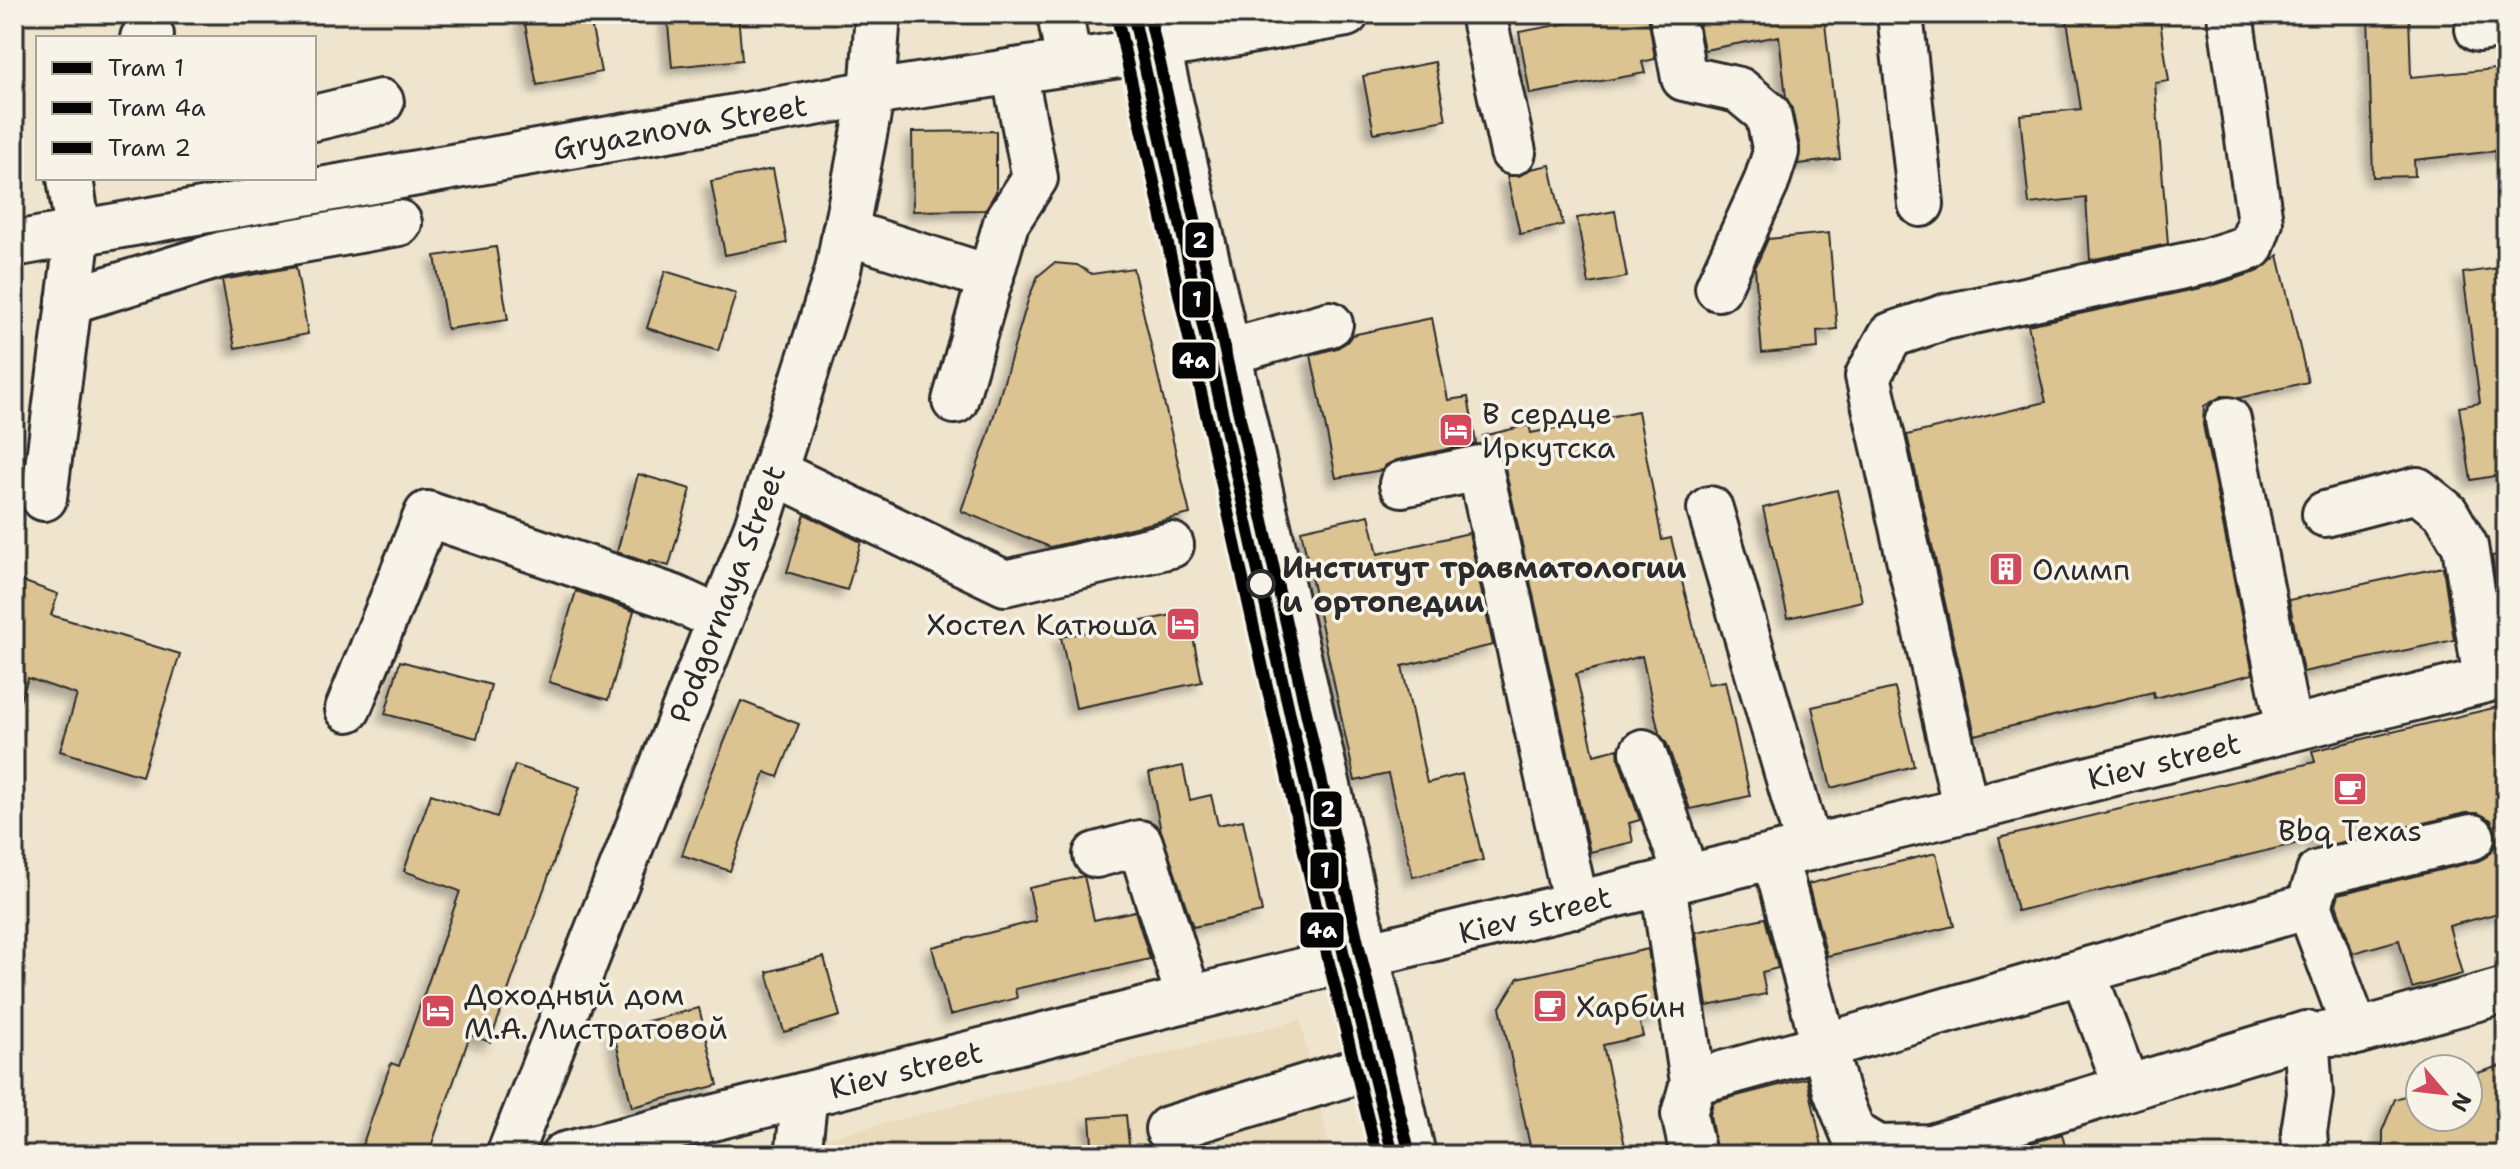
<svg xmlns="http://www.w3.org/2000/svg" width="2520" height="1169" font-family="'Shantell Sans',sans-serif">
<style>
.built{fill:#e9dbbc}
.building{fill:#dbc392;stroke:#2b2b2b;stroke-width:2;filter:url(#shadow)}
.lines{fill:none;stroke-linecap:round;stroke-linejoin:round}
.minor-casing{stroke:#2b2b2b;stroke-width:50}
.minor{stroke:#f7f3e8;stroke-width:44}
.tram-1-casing{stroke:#f7f3e8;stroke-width:18}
.tram-2-casing{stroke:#f7f3e8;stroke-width:18}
.tram-3-casing{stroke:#f7f3e8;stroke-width:18}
.tram-1{stroke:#050505;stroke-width:12}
.tram-2{stroke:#050505;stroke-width:12}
.tram-3{stroke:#050505;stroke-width:12}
.stop-dot{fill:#f7f3e8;stroke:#2b2b2b;stroke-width:4}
.labels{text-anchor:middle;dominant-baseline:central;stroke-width:7;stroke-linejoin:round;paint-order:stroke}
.street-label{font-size:30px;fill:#2b2b2b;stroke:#f7f3e8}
.poi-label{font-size:30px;fill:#2b2b2b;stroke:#f7f3e8;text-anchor:start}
.stop-label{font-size:30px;font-weight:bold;fill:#2b2b2b;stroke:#f7f3e8;text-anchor:start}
.line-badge{stroke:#f7f3e8;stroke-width:3}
.badge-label{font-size:22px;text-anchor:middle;font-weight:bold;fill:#fff}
</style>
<defs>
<filter id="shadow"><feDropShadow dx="-7" dy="7" stdDeviation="4" flood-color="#0004"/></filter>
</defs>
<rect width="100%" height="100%" fill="#efe5ce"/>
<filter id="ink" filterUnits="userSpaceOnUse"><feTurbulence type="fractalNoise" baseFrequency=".0125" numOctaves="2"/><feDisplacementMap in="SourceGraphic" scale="16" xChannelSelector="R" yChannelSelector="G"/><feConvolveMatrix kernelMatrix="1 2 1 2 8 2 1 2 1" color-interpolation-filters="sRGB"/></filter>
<g filter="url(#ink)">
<path class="built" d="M1300,1020L1331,1155H756Z"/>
<g class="building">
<path d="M523,14H589L601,72L537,85Z"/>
<path d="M667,14H738L742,60L672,67Z"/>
<path d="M1618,14H1648L1655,59L1642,62L1645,73L1530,94L1519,32Z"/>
<path d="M1697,14H1824L1840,159L1798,164L1800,147L1792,109L1786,97L1779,36L1704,50Z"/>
<path d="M2066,14H2159L2169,81L2155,83L2168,244L2090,260L2086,198L2029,204L2020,115L2081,109Z"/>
<path d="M2368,14H2409L2411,77L2506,68V150L2414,160L2415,176L2373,177Z"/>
<path d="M1435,62L1446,120L1374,133L1363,76Z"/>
<path d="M996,131V192L985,210L913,211L912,132Z"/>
<path d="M1550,165L1563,225L1520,234L1507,176H1519L1531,169Z"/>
<path d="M773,169L787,243L725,255L711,181Z"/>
<path d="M1615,211L1627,277L1589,284L1577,218Z"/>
<path d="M1829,233L1837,329L1817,331L1818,348L1762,353L1755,268L1768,239Z"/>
<path d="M496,247L508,320L447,329L435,256Z"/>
<path d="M2278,255L2308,382L2239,398L2222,396L2204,406L2203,425L2253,674L2154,698L2153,692L1975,735L1907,435L2046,402L2028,325L2214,285L2259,271Z"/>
<path d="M1054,263L1077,265L1092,274L1133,268L1190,514L1050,547L961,511L987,439L1029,297L1038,276Z"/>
<path d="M296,267L308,334L235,348L222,280Z"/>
<path d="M2506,267V474L2471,480L2459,407L2480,403L2463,273Z"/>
<path d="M665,271L736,293L718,351L647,328Z"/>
<path d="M1432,318L1448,400L1468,397L1476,443L1397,460L1386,465L1382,470L1336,478L1311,355L1337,348L1347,342L1352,335Z"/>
<path d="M1638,411L1662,540L1671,538L1708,684L1725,681L1750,796L1690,809L1667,744L1659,733L1642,656L1576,674L1594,755L1618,749L1619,760L1640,820L1629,823L1633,842L1590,852L1504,463L1498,451L1485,444L1483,436L1529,425L1531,433Z"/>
<path d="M638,474L691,489L669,566L649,560V563L617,552Z"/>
<path d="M1837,490L1862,601L1788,618L1763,508Z"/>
<path d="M805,514L861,542L847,590L787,572Z"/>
<path d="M1369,515L1378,554L1469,533L1493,645L1402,666L1427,783L1462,774L1483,860L1413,877L1388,774L1355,781L1301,530Z"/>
<path d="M2506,553V628L2503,629L2492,556Z"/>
<path d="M2443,567L2454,640L2303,672L2289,600Z"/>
<path d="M14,578L58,594L51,615L180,654L142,776L60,751L77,695L28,678L19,704H14Z"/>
<path d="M576,591L634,611L608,700L549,682Z"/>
<path d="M1188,612L1202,682L1076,708L1061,637Z"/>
<path d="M400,661L491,685L477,738L385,714Z"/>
<path d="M1895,688L1914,766L1831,788L1812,707Z"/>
<path d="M741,701L799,724L778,777L765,772L730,871L682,855L710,777Z"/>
<path d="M2506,705V911L2449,926L2462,974L2412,988L2399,940L2353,953L2336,904L2339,894L2478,861L2488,856L2496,845V832L2491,820L2478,813H2466L2321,847L2319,838L2017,911L1999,838L2315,762L2312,751Z"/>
<path d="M515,765L580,787L490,1042L470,1035L428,1155H359L391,1063L399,1066L460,891L404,871L431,794L497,817Z"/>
<path d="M1183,766L1190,800L1211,795L1218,825L1243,820L1262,912L1193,927L1161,831L1149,773Z"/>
<path d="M1936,853L1954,926L1827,956L1808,884Z"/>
<path d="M1084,876L1094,920L1135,911L1150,959L1015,989L1017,998L950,1015L932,947L1036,921L1029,888Z"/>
<path d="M1765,918L1778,968L1762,972L1766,994L1707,1006L1696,932Z"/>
<path d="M1648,949L1658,1016L1639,1020L1643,1036L1603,1045L1627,1155H1532L1500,1007L1518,978Z"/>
<path d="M824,957L840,1016L784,1032L767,972Z"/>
<path d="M699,1008L718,1085L632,1107L613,1030Z"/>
<path d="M2506,1064V1155H2383V1129L2395,1099L2420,1091V1117H2468V1076Z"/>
<path d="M1807,1078L1824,1155H1717L1710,1115L1713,1102Z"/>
<path d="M1126,1115L1130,1155H1093L1090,1118Z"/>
<path d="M2062,1134L2067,1155H1991Z"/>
</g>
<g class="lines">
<g class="minor-casing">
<g id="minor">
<path d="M1060,14L1069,63"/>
<path d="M1150,14L1413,1155"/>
<path d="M1483,14L1513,152"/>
<path d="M1672,14L1684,78L1739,90L1768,114L1776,152L1766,183L1718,288"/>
<path d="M1900,14L1921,204"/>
<path d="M2478,29L2506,25"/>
<path d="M143,38L151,35"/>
<path d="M314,118L381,102"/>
<path d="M845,232L991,278"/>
<path d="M14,244L872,93L1158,49L1180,43L1346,14"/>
<path d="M69,301L223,254L399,223"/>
<path d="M1228,352L1330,324"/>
<path d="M955,401L1006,223L1035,178L1014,71"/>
<path d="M2228,420L2289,729"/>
<path d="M774,472L1005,583L1171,545"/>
<path d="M1402,484L1480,468L1576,905"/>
<path d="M44,498L78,232L70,178"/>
<path d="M1710,509L1809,848"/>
<path d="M2325,514L2417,490L2446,513L2465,546L2486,679"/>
<path d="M348,709L427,514L672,597L720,619"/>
<path d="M1643,752L1679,855L1682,879"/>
<path d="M1966,810L1868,376L1891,335L1945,317L2207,261L2251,247L2260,222L2230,14"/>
<path d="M1096,855L1140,843L1189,999"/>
<path d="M1772,857L1782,883L1824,1046L2309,906"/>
<path d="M1663,884L1693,1082L1684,1114L1693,1155"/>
<path d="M2083,972L2127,1088"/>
<path d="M2356,1032L2309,906L2319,873L2472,837"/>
<path d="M2329,1033L2356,1032L2506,990"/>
<path d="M1693,1082L1824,1046L1836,1091L1853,1133L1878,1148L1931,1147L2306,1034L2310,1094L2304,1132L2306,1155"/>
<path d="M1168,1129L1390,1061"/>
<path d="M509,1155L757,526L838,270L872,93L878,14"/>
<path d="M564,1155L1365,955L1966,810L2506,675"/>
<path d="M798,1155L805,1095"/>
</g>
</g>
<use href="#minor" class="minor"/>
<g class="tram-1-casing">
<path id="tram-1" d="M1133,14L1345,960L1393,1155"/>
</g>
<g class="tram-2-casing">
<path id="tram-2" d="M1117,17L1329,963L1377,1155"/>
</g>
<g class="tram-3-casing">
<path id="tram-3" d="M1149,14L1361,956L1409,1151"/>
</g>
<use href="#tram-1" class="tram-1"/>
<use href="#tram-2" class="tram-2"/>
<use href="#tram-3" class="tram-3"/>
</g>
</g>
<defs>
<g id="hotel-square" transform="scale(1.8)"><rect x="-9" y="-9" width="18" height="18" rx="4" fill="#d1495b" stroke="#f7f3e8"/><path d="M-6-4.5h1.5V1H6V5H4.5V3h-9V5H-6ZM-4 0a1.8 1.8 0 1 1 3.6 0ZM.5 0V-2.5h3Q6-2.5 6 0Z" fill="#fff"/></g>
<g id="building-square" transform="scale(1.8)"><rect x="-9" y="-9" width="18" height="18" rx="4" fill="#d1495b" stroke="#f7f3e8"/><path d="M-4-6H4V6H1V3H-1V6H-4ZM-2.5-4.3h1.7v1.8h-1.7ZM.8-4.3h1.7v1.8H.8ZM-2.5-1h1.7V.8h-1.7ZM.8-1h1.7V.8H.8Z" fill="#fff"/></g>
<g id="cafe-square" transform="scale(1.8)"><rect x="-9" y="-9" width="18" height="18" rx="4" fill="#d1495b" stroke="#f7f3e8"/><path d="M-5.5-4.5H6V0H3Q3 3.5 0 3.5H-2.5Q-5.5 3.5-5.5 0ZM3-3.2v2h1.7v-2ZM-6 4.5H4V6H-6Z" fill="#fff"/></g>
</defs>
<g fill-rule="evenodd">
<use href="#hotel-square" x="1456" y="430"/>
<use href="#building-square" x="2006" y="569"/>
<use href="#hotel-square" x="1183" y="624"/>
<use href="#cafe-square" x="2350" y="789"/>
<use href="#cafe-square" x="1550" y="1006"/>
<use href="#hotel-square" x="438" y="1011"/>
</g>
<circle class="stop-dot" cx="1261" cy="584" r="13"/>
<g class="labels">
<g class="street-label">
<text transform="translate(680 127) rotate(-10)">Gryaznova Street</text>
<text transform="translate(727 594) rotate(-69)">Podgornaya Street</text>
<text transform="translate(2164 761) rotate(-14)">Kiev street</text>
<text transform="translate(1535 915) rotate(-14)">Kiev street</text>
<text transform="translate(906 1070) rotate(-14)">Kiev street</text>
</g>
<g class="poi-label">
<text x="1482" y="413">В сердце<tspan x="1482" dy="34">Иркутска</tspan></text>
<text x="2032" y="569">Олимп</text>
<text x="1157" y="624" text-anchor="end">Хостел Катюша</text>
<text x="2350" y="830" text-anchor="middle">Bbq Texas</text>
<text x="464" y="994">Доходный дом<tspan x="464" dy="34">М.А. Листратовой</tspan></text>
<text x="1576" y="1006">Харбин</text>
</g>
<g class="stop-label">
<text x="1282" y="567">Институт травматологии<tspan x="1282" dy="34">и ортопедии</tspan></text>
</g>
</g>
<g class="line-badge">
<rect x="1184" y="221" width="31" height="38" rx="8" fill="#050505"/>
<rect x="1181" y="280" width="31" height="39" rx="8" fill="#050505"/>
<rect x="1171" y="341" width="46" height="39" rx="8" fill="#050505"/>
<rect x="1312" y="790" width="31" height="38" rx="8" fill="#050505"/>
<rect x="1309" y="851" width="31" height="39" rx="8" fill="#050505"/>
<rect x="1299" y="911" width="46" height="38" rx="8" fill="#050505"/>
</g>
<g class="badge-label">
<text x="1200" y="248">2</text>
<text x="1197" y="307">1</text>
<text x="1194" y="368">4a</text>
<text x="1328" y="817">2</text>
<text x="1325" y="878">1</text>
<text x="1322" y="938">4a</text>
</g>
<rect width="2520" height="1169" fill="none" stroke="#f7f3e8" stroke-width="48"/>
<rect x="24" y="24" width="2472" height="1121" fill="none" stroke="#2b2b2b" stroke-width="3" filter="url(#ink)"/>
<rect x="36" y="36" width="280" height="144" fill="#f7f3e8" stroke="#a5a39c" stroke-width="2"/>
<rect x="52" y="62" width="40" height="12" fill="#050505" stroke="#a5a39c" stroke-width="2"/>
<text x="108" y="76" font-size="24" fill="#2b2b2b">Tram 1</text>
<rect x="52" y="102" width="40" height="12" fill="#050505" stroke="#a5a39c" stroke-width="2"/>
<text x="108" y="116" font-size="24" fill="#2b2b2b">Tram 4a</text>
<rect x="52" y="142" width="40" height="12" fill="#050505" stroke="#a5a39c" stroke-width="2"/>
<text x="108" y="156" font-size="24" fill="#2b2b2b">Tram 2</text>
<g transform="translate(2444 1093) rotate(118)"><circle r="38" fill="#f7f3e8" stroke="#a5a39c" stroke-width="2"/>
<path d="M0-6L14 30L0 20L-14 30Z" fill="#d1495b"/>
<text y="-12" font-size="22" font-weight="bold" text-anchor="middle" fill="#2b2b2b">N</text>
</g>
</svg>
